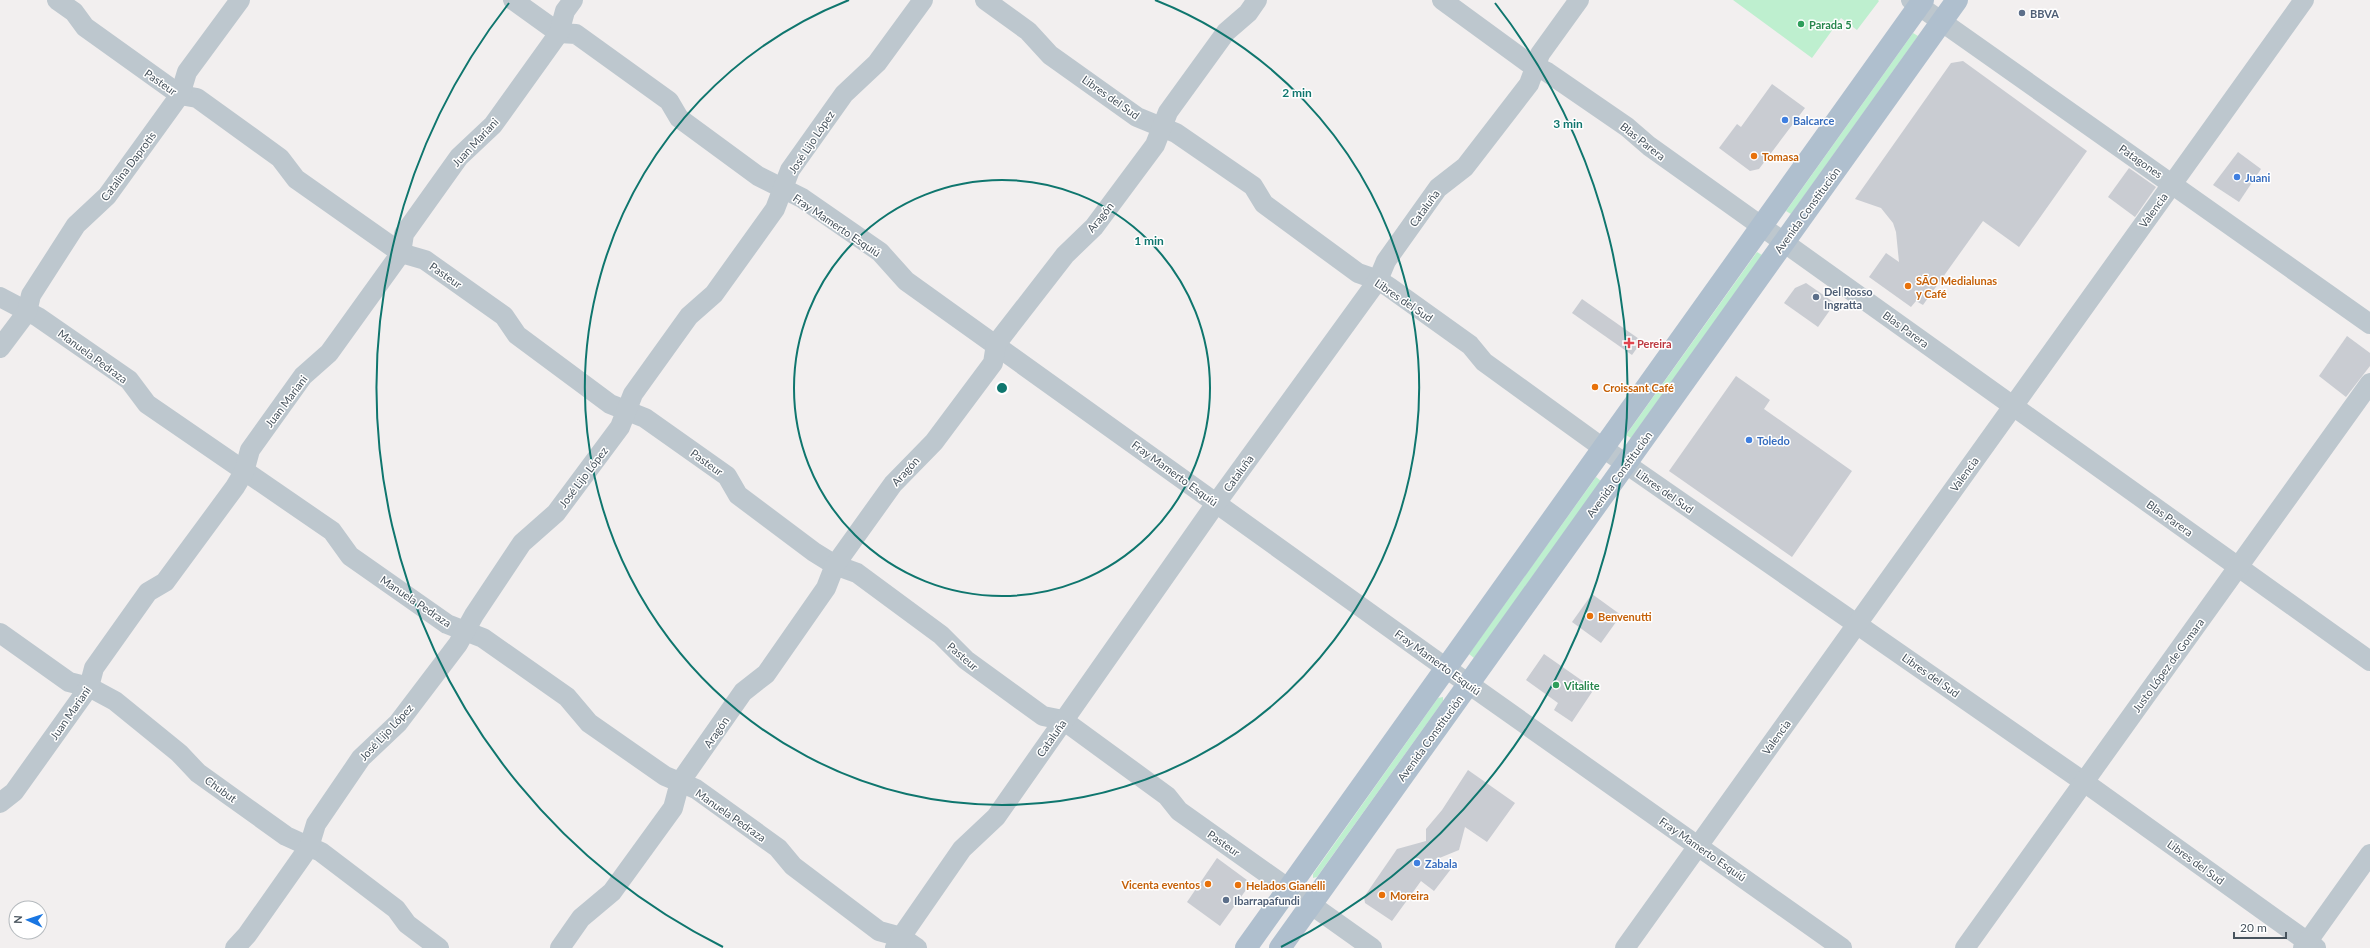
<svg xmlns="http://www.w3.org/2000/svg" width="2370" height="948" font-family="Lato,sans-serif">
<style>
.green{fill:#beefcf}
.building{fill:#c9ccd2}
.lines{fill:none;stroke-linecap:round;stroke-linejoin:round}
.minor{stroke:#bdc7ce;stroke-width:20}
.major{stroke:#afbfce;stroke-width:22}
.ring{fill:none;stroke:#0f766e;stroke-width:2}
.service-dot{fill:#5c6f8a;stroke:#fff;stroke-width:1.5}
.leisure-dot{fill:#2e9e5b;stroke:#fff;stroke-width:1.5}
.shop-dot{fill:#3f7fe0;stroke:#fff;stroke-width:1.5}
.food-dot{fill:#e8710a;stroke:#fff;stroke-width:1.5}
.health-dot{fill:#e0444e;stroke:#fff;stroke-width:1.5}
.labels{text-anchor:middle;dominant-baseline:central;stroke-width:3;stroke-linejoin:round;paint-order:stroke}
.service-label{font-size:11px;font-weight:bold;fill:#4e5e75;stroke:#fff;text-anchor:start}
.leisure-label{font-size:11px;font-weight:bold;fill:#27864d;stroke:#fff;text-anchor:start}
.street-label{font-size:11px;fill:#47535d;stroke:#fff}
.shop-label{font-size:11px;font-weight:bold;fill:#366cbe;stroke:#fff;text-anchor:start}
.food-label{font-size:11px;font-weight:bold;fill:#c56008;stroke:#fff;text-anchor:start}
.health-label{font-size:11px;font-weight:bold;fill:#be3a42;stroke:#fff;text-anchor:start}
.centre{fill:#0f766e;stroke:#fff;stroke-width:2}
.ring-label{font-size:12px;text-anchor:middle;font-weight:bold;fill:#0f766e;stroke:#fff;stroke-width:3;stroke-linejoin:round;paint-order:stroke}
</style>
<rect width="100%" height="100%" fill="#f2efef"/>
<g class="green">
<path d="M1733,0H1878L1879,1L1857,30L1841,18L1812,58Z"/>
<path d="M1913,33L1918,36L1791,214L1786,211Z"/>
<path d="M1757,252L1762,255L1631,438L1626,435Z"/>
<path d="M1596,477L1601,481L1474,658L1469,654Z"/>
<path d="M1443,697V701L1317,877L1313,878V874L1438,698Z"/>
</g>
<g class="building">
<path d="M1963,61L2087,151L2019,247L1983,221L1923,305L1916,301L1911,307L1869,277L1886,253L1899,262L1896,232L1893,223L1881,208L1855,199L1951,63Z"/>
<path d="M1772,84L1805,108L1759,169L1750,171L1719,148L1737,124L1741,127Z"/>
<path d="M2238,152L2261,169L2239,202L2213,185Z"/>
<path d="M2129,168L2156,187L2135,217L2108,197Z"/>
<path d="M1806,283L1835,303L1818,327L1784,303L1795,288Z"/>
<path d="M1582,299L1642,341L1632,355L1572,313Z"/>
<path d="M2347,336L2370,353V366L2346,397L2319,376Z"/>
<path d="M1736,376L1770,400L1764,409L1852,471L1792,557L1669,471Z"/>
<path d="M1592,594L1621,615L1601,643L1572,622Z"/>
<path d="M1544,654L1594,689L1572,722L1554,710L1558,703L1526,680Z"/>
<path d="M1468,770L1515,803L1487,842L1465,827L1459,850L1437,859L1451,869L1434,891L1421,881L1392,921L1365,903L1364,897L1397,849L1426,841V829L1442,810Z"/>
<path d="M1217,858L1251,883L1220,926L1187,902Z"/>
</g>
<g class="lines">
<g class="minor">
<path d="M57,0L74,12L85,27L180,95L197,98L280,158L296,179L401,253L425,260L504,316L517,335L610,404L645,418L727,476L738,495L814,552L835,565L857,573L941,635L966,660L1043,716L1063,720L1167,796L1179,811L1372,948"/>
<path d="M513,0L559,33L576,34L669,101L679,118L758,176L802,198L880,252L906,281L1446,668L1842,948"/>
<path d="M985,0L1028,31L1050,55L1137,117L1176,133L1253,186L1264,204L1358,273L1378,280L1389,287L1470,345L1484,362L1603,448L2084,782L2316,948"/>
<path d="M1442,0L1527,62L1547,72L1627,127L1649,146L2370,661"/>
<path d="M1911,0L2370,324"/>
<path d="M0,297L38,317L129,380L147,404L332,531L350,556L447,624L483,638L567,697L589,723L665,776L696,789L778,848L793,866L879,931L901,937L917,948"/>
<path d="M0,348L27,312L31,295L76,225L107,196L180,95L187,72L240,0"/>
<path d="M0,633L69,682L89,687L115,701L179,753L198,773L286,836L321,852L396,909L407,924L439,948"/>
<path d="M0,803L14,792L89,687L94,668L148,592L165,582L235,487L244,472L250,450L303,376L329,353L401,253L404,234L459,157L493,125L559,33L565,11L573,0"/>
<path d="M235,948L247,935L309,847L316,824L361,758L398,723L458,644L474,615L522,543L556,513L620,427L633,394L689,316L714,294L775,209L790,170L844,94L877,63L923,0"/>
<path d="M560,948L581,918L612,892L673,808L680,782L743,692L766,674L826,588L835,565L893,484L934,442L993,363L996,344L1065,255L1094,227L1155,145L1168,112L1226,32L1248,13L1257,0"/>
<path d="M895,948L901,937L962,849L996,817L1217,502L1378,280L1386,261L1438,188L1465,167L1529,84L1540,54L1579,0"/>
<path d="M1625,948L2304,0"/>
<path d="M1965,948L2370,383"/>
<path d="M2303,948L2370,854"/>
</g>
<g class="major">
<path d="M1246,948L1923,0"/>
<path d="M1280,948L1957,0"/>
</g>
</g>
<g class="ring">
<circle cx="1002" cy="388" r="208"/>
<path d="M1155 0A417 417 0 1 1 849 0"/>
<path d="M723 947A625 625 0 0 1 509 3M1495 3A625 625 0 0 1 1281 947"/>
</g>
<g class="service-dot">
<circle cx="2022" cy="13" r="4"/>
<circle cx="1816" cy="297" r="4"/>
<circle cx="1226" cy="900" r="4"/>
</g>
<g class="leisure-dot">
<circle cx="1801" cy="24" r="4"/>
<circle cx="1556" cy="685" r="4"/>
</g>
<g class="shop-dot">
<circle cx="1785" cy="120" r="4"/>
<circle cx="2237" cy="177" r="4"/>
<circle cx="1749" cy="440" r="4"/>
<circle cx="1417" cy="863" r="4"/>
</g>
<g class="food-dot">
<circle cx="1754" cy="156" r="4"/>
<circle cx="1908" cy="286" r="4"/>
<circle cx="1595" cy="387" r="4"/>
<circle cx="1590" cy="616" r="4"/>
<circle cx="1208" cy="884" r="4"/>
<circle cx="1238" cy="885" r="4"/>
<circle cx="1382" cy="895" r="4"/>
</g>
<path class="health-dot" d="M1627 337h4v4h4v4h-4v4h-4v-4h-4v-4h4z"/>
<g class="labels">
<g class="service-label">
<text x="2030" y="13">BBVA</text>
<text x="1824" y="291">Del Rosso<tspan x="1824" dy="13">Ingratta</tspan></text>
<text x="1234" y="900">Ibarrapafundi</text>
</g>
<g class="leisure-label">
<text x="1809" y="24">Parada 5</text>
<text x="1564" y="685">Vitalite</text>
</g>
<g class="street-label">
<text transform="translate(161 82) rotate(35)">Pasteur</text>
<text transform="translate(1111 97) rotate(35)">Libres del Sud</text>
<text transform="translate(1643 141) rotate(38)">Blas Parera</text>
<text transform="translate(475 142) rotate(-47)">Juan Mariani</text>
<text transform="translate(811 142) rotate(-56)">José Lijo López</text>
<text transform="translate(2141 161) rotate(35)">Patagones</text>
<text transform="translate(128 166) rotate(-53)">Catalina Daprotis</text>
<text transform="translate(1424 208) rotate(-54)">Cataluña</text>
<text transform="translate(1807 210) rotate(-54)">Avenida Constitución</text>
<text transform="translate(2153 210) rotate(-54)">Valencia</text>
<text transform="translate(1100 217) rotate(-51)">Aragón</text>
<text transform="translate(837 225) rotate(34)">Fray Mamerto Esquiú</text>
<text transform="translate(446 275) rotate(35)">Pasteur</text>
<text transform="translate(1404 300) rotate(34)">Libres del Sud</text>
<text transform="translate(1906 329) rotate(36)">Blas Parera</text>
<text transform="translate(93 356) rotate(36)">Manuela Pedraza</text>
<text transform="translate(286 401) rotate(-53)">Juan Mariani</text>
<text transform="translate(707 462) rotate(36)">Pasteur</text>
<text transform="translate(905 471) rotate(-48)">Aragón</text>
<text transform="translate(1175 473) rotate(36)">Fray Mamerto Esquiú</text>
<text transform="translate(1238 473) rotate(-54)">Cataluña</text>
<text transform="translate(1619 474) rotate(-54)">Avenida Constitución</text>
<text transform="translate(1964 474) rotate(-54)">Valencia</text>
<text transform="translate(583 477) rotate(-53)">José Lijo López</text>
<text transform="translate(1665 491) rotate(35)">Libres del Sud</text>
<text transform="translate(2170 518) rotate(35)">Blas Parera</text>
<text transform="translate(416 601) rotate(34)">Manuela Pedraza</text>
<text transform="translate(963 656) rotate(41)">Pasteur</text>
<text transform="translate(1438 662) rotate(36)">Fray Mamerto Esquiú</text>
<text transform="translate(2168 665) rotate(-54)">Justo López de Gomara</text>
<text transform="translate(1931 675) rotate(35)">Libres del Sud</text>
<text transform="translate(70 713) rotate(-55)">Juan Mariani</text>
<text transform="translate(386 732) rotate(-47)">José Lijo López</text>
<text transform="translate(716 732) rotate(-55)">Aragón</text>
<text transform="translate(1776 737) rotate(-54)">Valencia</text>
<text transform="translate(1051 738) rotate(-55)">Cataluña</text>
<text transform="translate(1430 738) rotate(-54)">Avenida Constitución</text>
<text transform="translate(221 789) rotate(36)">Chubut</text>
<text transform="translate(731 815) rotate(35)">Manuela Pedraza</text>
<text transform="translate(1224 843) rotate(35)">Pasteur</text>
<text transform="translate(1703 849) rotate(35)">Fray Mamerto Esquiú</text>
<text transform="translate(2196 862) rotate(36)">Libres del Sud</text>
</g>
<g class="shop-label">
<text x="1793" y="120">Balcarce</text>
<text x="2245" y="177">Juani</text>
<text x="1757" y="440">Toledo</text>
<text x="1425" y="863">Zabala</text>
</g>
<g class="food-label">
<text x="1762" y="156">Tomasa</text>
<text x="1916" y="280">SÃO Medialunas<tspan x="1916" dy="13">y Café</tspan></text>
<text x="1603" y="387">Croissant Café</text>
<text x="1598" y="616">Benvenutti</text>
<text x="1200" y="884" text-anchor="end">Vicenta eventos</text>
<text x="1246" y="885">Helados Gianelli</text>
<text x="1390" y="895">Moreira</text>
</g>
<g class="health-label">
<text x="1637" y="343">Pereira</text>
</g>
</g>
<circle cx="1002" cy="388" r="6" class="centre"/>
<g class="ring-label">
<text x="1297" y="97">2 min</text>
<text x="1568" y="128">3 min</text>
<text x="1149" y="245">1 min</text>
</g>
<g transform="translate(28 920) rotate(273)"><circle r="19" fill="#ffffff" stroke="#b5babe"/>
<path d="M0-3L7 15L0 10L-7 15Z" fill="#1976e2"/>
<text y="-6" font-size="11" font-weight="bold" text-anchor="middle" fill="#47535d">N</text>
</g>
<path d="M2234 932v6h52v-6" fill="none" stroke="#47535d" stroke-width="2"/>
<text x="2240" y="932" font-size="12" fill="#47535d" stroke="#ffffff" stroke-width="3" paint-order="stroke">20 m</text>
</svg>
